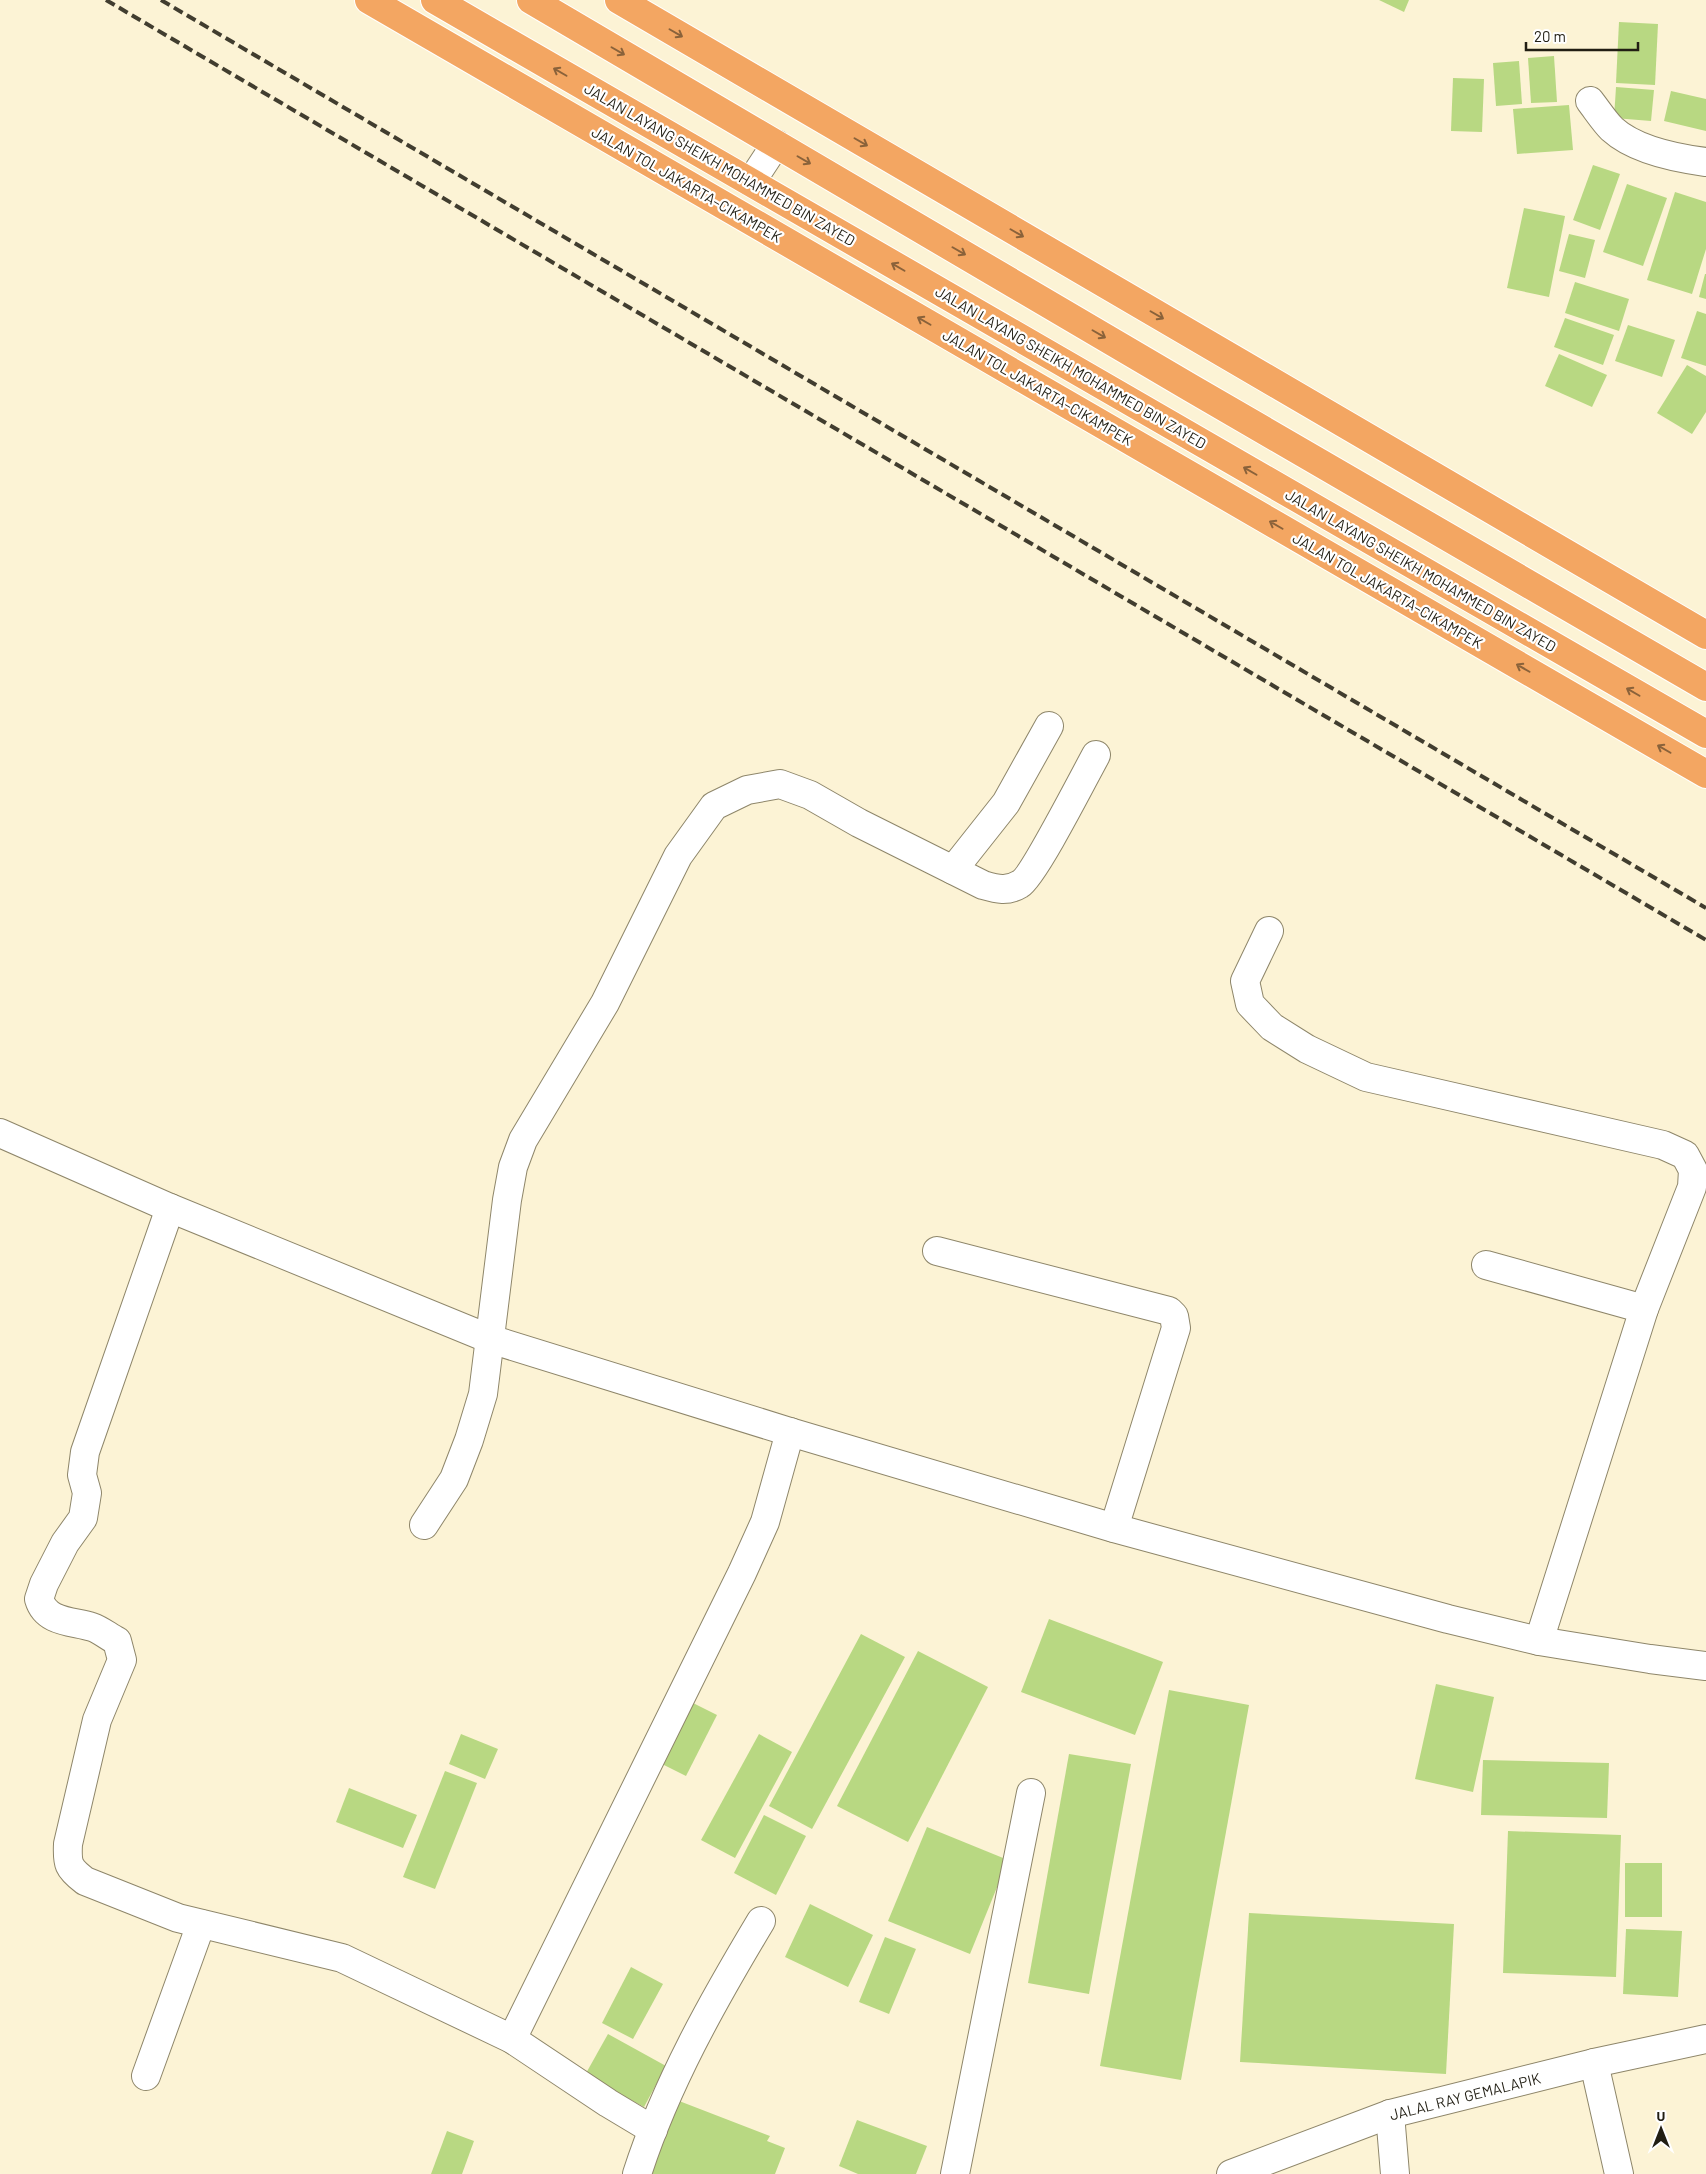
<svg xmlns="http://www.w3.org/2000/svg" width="1706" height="2174" font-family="Barlow,sans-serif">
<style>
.building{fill:#b8d882}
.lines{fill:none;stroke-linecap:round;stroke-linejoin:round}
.minor-casing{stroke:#8e866a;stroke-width:30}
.highway-casing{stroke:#fff;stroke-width:30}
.minor{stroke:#fff;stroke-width:28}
.highway{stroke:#f3a662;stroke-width:28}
.rail{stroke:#413d2f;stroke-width:4;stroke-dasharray:10 5;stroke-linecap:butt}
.oneway{stroke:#8a623a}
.labels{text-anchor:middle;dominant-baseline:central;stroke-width:4.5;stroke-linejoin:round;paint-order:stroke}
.street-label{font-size:15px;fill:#211e13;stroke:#fff}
</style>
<rect width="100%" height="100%" fill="#fcf3d5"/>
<g class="building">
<path d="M1379,0H1409L1404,12Z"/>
<path d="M1619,22L1658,24L1655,85L1616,83Z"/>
<path d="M1554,56L1557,102L1531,103L1528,58Z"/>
<path d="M1519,61L1522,104L1496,106L1493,63Z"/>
<path d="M1453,78L1484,79L1482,132L1451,131Z"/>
<path d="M1616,87L1654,90L1651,121L1614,118Z"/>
<path d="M1671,91L1706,99V131L1664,121Z"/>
<path d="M1569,105L1573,150L1517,154L1513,109Z"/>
<path d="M1593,165L1620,174L1600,230L1573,220Z"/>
<path d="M1627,184L1667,198L1643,266L1603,252Z"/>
<path d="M1675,192L1706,202V249L1692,294L1647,280Z"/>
<path d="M1524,208L1565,216L1549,297L1507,288Z"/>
<path d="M1569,234L1595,240L1585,278L1559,271Z"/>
<path d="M1705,274H1706V299L1699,297Z"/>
<path d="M1575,282L1629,299L1619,331L1565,313Z"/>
<path d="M1697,311L1706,314V366L1681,358Z"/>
<path d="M1565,318L1614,335L1603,365L1554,347Z"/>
<path d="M1628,325L1675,340L1662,377L1615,361Z"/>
<path d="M1559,354L1607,375L1592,407L1545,386Z"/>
<path d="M1687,365L1706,376V412L1692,434L1657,413Z"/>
<path d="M1049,1619L1163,1662L1135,1735L1021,1692Z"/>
<path d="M861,1634L905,1657L812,1829L769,1806Z"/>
<path d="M918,1651L988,1687L908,1842L837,1806Z"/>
<path d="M1436,1684L1494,1697L1473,1792L1415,1779Z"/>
<path d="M1169,1690L1249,1705L1181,2080L1100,2066Z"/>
<path d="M685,1699L717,1715L686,1776L654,1760Z"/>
<path d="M461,1734L498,1749L485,1779L449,1764Z"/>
<path d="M759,1734L792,1752L735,1858L701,1840Z"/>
<path d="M1069,1754L1131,1764L1089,1994L1028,1983Z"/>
<path d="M1483,1760L1609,1763L1607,1818L1481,1815Z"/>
<path d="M445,1771L477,1783L435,1889L403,1877Z"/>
<path d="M349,1788L417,1815L403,1848L336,1822Z"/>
<path d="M764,1815L806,1836L776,1895L734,1873Z"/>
<path d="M927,1827L1008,1860L970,1954L888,1921Z"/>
<path d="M1508,1831L1621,1835L1616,1977L1503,1973Z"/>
<rect x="1625" y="1863" width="37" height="54"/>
<path d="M810,1904L873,1935L848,1987L785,1957Z"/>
<path d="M1249,1913L1454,1924L1446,2074L1240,2062Z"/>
<path d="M1626,1929L1682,1931L1678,1997L1623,1994Z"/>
<path d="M885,1937L916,1949L889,2014L859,2002Z"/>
<path d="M631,1967L663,1984L633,2039L602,2023Z"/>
<path d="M608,2034L666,2066L644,2107L585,2075Z"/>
<path d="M674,2099L770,2136L767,2141L785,2148L775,2174H645Z"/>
<path d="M857,2120L927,2146L916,2174H858L839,2166Z"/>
<path d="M447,2131L474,2141L462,2174H431Z"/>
</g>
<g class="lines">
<g class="minor-casing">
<g id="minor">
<path d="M1590,101C1597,110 1604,121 1612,129C1635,150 1675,158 1706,162"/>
<path d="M751,182L776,144"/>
<path d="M953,870L1006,803L1049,726"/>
<path d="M1269,931L1245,981L1250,1004L1272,1027L1307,1049L1366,1077L1663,1145L1685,1155L1693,1170L1692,1187L1644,1309L1539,1641"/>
<path d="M0,1133L170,1208L490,1339L790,1432L1114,1528L1448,1619L1539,1641L1650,1659L1706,1666"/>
<path d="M170,1208L85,1452L82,1475L87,1493L83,1518L65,1543L44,1584L39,1599C46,1623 73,1621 92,1627C101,1630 109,1637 117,1641L122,1660L97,1720L68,1844C67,1864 68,1868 85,1881L178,1918L342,1958L512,2039L608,2103L653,2130"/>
<path d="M937,1251L1169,1311L1174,1316L1176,1328L1114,1528"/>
<path d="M1486,1265L1644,1309"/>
<path d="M424,1525L454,1479L469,1440L483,1394L507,1200L513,1167L523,1140L605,1003L678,856L714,806L747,790L780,784L810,795L859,823L983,885C997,889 1007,892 1020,884C1033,877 1085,775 1096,755"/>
<path d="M512,2039L742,1573L765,1522L790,1432"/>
<path d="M1594,2063L1619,2174"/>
<path d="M146,2076L201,1924"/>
<path d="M1390,2114L1395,2174"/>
<path d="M637,2174C666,2084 713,2001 761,1921"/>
<path d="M955,2174L1031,1793"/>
<path d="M1231,2174L1390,2114L1594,2063L1706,2039"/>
</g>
</g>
<g class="highway-casing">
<g id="highway">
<path d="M369,0L1706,774"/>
<path d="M435,0L1706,734"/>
<path d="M531,0L1191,388L1706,687"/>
<path d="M619,0L1706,635"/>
</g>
</g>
<use href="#minor" class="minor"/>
<use href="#highway" class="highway"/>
<g class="rail">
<path d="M106,0L1706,940"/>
<path d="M161,0L1706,908"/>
</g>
</g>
<defs><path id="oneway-shaft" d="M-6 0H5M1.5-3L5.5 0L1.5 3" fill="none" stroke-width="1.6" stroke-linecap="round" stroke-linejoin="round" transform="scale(1.25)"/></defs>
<g class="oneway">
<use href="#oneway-shaft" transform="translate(676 33) rotate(30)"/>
<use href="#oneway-shaft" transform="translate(618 51) rotate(30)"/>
<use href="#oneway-shaft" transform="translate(560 72) rotate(-150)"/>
<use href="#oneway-shaft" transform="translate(861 142) rotate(30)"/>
<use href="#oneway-shaft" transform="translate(804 160) rotate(30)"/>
<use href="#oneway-shaft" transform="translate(1017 233) rotate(30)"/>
<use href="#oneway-shaft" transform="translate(959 251) rotate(30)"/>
<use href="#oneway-shaft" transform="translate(898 267) rotate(-150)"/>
<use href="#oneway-shaft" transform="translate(1157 315) rotate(30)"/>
<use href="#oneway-shaft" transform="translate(924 321) rotate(-150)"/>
<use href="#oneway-shaft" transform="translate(1099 334) rotate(30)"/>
<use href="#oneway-shaft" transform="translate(1250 471) rotate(-150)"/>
<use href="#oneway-shaft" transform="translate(1276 525) rotate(-150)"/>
<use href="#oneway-shaft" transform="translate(1523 668) rotate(-150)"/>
<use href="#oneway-shaft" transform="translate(1633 692) rotate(-150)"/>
<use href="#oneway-shaft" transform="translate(1664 749) rotate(-150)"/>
</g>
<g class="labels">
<g class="street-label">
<text transform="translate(720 164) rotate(30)">JALAN LAYANG SHEIKH MOHAMMED BIN ZAYED</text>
<text transform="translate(687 184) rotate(30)">JALAN TOL JAKARTA–CIKAMPEK</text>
<text transform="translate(1071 367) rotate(30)">JALAN LAYANG SHEIKH MOHAMMED BIN ZAYED</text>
<text transform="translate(1038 387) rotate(30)">JALAN TOL JAKARTA–CIKAMPEK</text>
<text transform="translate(1421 570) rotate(30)">JALAN LAYANG SHEIKH MOHAMMED BIN ZAYED</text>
<text transform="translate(1388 590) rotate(30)">JALAN TOL JAKARTA–CIKAMPEK</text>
<text transform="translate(1465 2096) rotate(-14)">JALAL RAY GEMALAPIK</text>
</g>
</g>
<g transform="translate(1661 2129)" stroke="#ffffff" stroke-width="4" paint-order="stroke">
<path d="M0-4L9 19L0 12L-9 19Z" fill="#211e13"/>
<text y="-8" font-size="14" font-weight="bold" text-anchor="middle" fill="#211e13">U</text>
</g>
<path d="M1526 42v8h112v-8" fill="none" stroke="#211e13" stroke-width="2.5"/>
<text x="1534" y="42" font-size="15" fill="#211e13" stroke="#ffffff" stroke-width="4" paint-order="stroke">20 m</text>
</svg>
